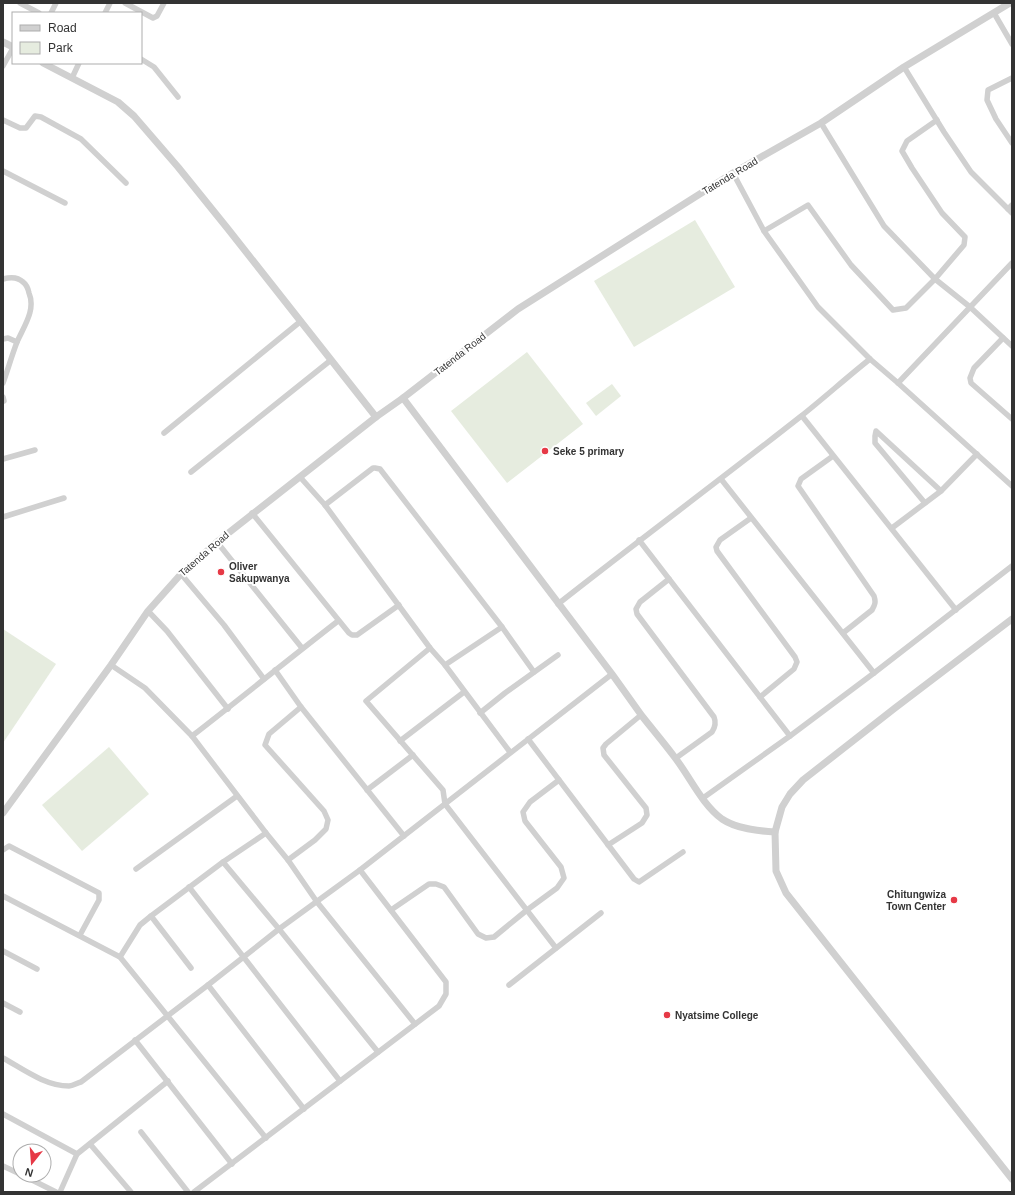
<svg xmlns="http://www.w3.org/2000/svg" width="1015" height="1195" font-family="Arial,sans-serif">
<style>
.green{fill:#e6ecdf}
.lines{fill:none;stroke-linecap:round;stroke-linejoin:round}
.minor{stroke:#d0d0d0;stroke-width:5.5}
.tertiary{stroke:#d0d0d0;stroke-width:7}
.poi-dot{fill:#e63946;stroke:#fff;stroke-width:1.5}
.labels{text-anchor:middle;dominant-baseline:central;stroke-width:4;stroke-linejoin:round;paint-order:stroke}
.street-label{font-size:10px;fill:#333;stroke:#fff}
.poi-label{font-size:10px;font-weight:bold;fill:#333;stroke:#fff;text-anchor:start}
</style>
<rect width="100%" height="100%" fill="#fff"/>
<g class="green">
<path d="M695,220L735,287L634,347L594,281Z"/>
<path d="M527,352L583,424L507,483L451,411Z"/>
<path d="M612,384L621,396L596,416L586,403Z"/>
<path d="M3,629L56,664L3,743Z"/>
<path d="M109,747L149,794L82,851L42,805Z"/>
</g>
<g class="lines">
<g class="minor">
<path d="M20,3L39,13"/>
<path d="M125,3L153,18L157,16L164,3"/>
<path d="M51,13L56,3"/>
<path d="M105,13L110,3"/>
<path d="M994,13L1012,44"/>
<path d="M141,59L154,67L178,97"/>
<path d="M3,66L13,48"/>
<path d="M904,67L944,132L971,172L1012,213"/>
<path d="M72,78L79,63"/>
<path d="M1012,78L988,90L987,100L996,119L1012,143"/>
<path d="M3,120L20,128H26L35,116L41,117L81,139L126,183"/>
<path d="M821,123L884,226L935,279L970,307L1012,346"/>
<path d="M3,171L65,203"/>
<path d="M733,173L764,231L818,307L870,359L898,383L1012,486"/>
<path d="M1008,209L1012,205"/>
<path d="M764,231L808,205L851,265L893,310L906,308L935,279L964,245L965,237L942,213L912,168L902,151L907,141L937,120"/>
<path d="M3,279C10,277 18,277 23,282C27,285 28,288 29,293C36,310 24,326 17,342C12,355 8,369 3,383"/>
<path d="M1003,338L974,368L970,378L971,383L1012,419"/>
<path d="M3,339L8,338L17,342"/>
<path d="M898,383L1012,263"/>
<path d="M3,397L4,401H3"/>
<path d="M802,416L956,610"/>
<path d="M164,433L301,321"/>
<path d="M833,456L801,479L798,486L874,596C876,602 875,605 872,610L843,633"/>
<path d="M3,459L35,450"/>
<path d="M191,472L331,360"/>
<path d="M300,477L325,505L430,648L445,665L510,752"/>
<path d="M721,479L874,673"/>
<path d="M925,503L875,443V436L876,431L941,491"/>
<path d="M325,505L373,468H375L380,469L502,627L445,665"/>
<path d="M252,513L349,633L352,635H357L399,605"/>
<path d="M3,517L64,498"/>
<path d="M751,518L720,540L716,547L717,551L795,657L797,662L794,669L760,697"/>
<path d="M892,528L941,491L977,454"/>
<path d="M639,540L790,736"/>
<path d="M217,542L302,648"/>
<path d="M181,574L224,625L264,679"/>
<path d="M669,579L640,602L636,609L637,614L714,717C716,722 716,726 712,732L676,758"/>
<path d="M558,604C638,541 720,480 800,417C824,398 846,378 870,359"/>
<path d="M148,611L167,631L228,709"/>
<path d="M502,627L534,672"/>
<path d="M430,648L366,701L443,790L445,804L556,948"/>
<path d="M111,665L145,688L192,736L266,833L288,860L317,902L415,1024"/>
<path d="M275,670L301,707L404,836"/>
<path d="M480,713L505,693L558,655"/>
<path d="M192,736C241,698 289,659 338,621"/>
<path d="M528,739L634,879L639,882L683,852"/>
<path d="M400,741L464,692"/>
<path d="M367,790L413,755"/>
<path d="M703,798L790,736L874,673L1012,566"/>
<path d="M608,845L642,823L647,815L646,808L604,755L603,748L606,744L641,715"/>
<path d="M3,850L9,846L99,893V900L80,935"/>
<path d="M288,860L315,840L326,829L328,820L324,811L265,745L269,734L301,707"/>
<path d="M223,862L279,929L378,1052"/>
<path d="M136,869L237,796"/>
<path d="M189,887L340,1081"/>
<path d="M3,896L120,957L266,1138"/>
<path d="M391,910L429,884H436L444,887L478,934L486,938L494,937L527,910L557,888L564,878L561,867L525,821L523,812L530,802L559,780"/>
<path d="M151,916L191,968"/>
<path d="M3,951L37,969"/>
<path d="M120,957L140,925L151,916L223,862L266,833"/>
<path d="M208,985L304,1109"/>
<path d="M509,985L601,913"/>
<path d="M3,1003L20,1012"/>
<path d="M135,1040L232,1164"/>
<path d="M3,1058C23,1069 45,1086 69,1086C73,1086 77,1083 81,1082L208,985L279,929L360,870L612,674"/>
<path d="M3,1114L77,1154"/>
<path d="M141,1132L188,1192"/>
<path d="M90,1144L131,1192"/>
<path d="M3,1166L20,1174"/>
<path d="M22,1175L56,1192"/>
<path d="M60,1192L77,1154L168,1081"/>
<path d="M194,1192L439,1006L446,994V982L360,870"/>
</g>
<g class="tertiary">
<path d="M3,42L13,47"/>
<path d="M43,63L118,102L134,116L178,167L228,229L376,417"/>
<path d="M403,398L612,674C622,688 632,702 642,716C653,730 665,744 676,759C691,779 702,804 722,819C737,829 758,831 775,832"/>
<path d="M1012,619L895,708L803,780L790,794L782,807L775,832L776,871L786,893L1012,1179"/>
<path d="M3,813L111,665L148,611L181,574L217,542L376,417L403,398L518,309L733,173L821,123L904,67L1010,3"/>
</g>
</g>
<g class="poi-dot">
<circle cx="545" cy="451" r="4"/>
<circle cx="221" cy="572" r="4"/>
<circle cx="954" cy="900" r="4"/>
<circle cx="667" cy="1015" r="4"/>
</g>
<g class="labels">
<g class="street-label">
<text transform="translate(730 176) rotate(-31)">Tatenda Road</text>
<text transform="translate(460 354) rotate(-38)">Tatenda Road</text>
<text transform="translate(204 554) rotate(-41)">Tatenda Road</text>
</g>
<g class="poi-label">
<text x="553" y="451">Seke 5 primary</text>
<text x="229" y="566">Oliver<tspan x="229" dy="12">Sakupwanya</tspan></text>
<text x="946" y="894" text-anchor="end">Chitungwiza<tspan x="946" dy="12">Town Center</tspan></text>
<text x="675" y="1015">Nyatsime College</text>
</g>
</g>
<rect width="1015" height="1195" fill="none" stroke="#333333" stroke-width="8"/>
<rect x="12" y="12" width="130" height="52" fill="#ffffff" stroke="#adadad"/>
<rect x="20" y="25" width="20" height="6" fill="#d0d0d0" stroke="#adadad"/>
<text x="48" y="32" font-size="12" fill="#333333">Road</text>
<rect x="20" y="42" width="20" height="12" fill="#e6ecdf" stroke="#adadad"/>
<text x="48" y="52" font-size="12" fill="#333333">Park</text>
<g transform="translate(32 1163) rotate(197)"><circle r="19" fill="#ffffff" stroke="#adadad"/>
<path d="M0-3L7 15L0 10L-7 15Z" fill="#e63946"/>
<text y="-6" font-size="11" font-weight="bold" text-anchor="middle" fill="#333333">N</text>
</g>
</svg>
